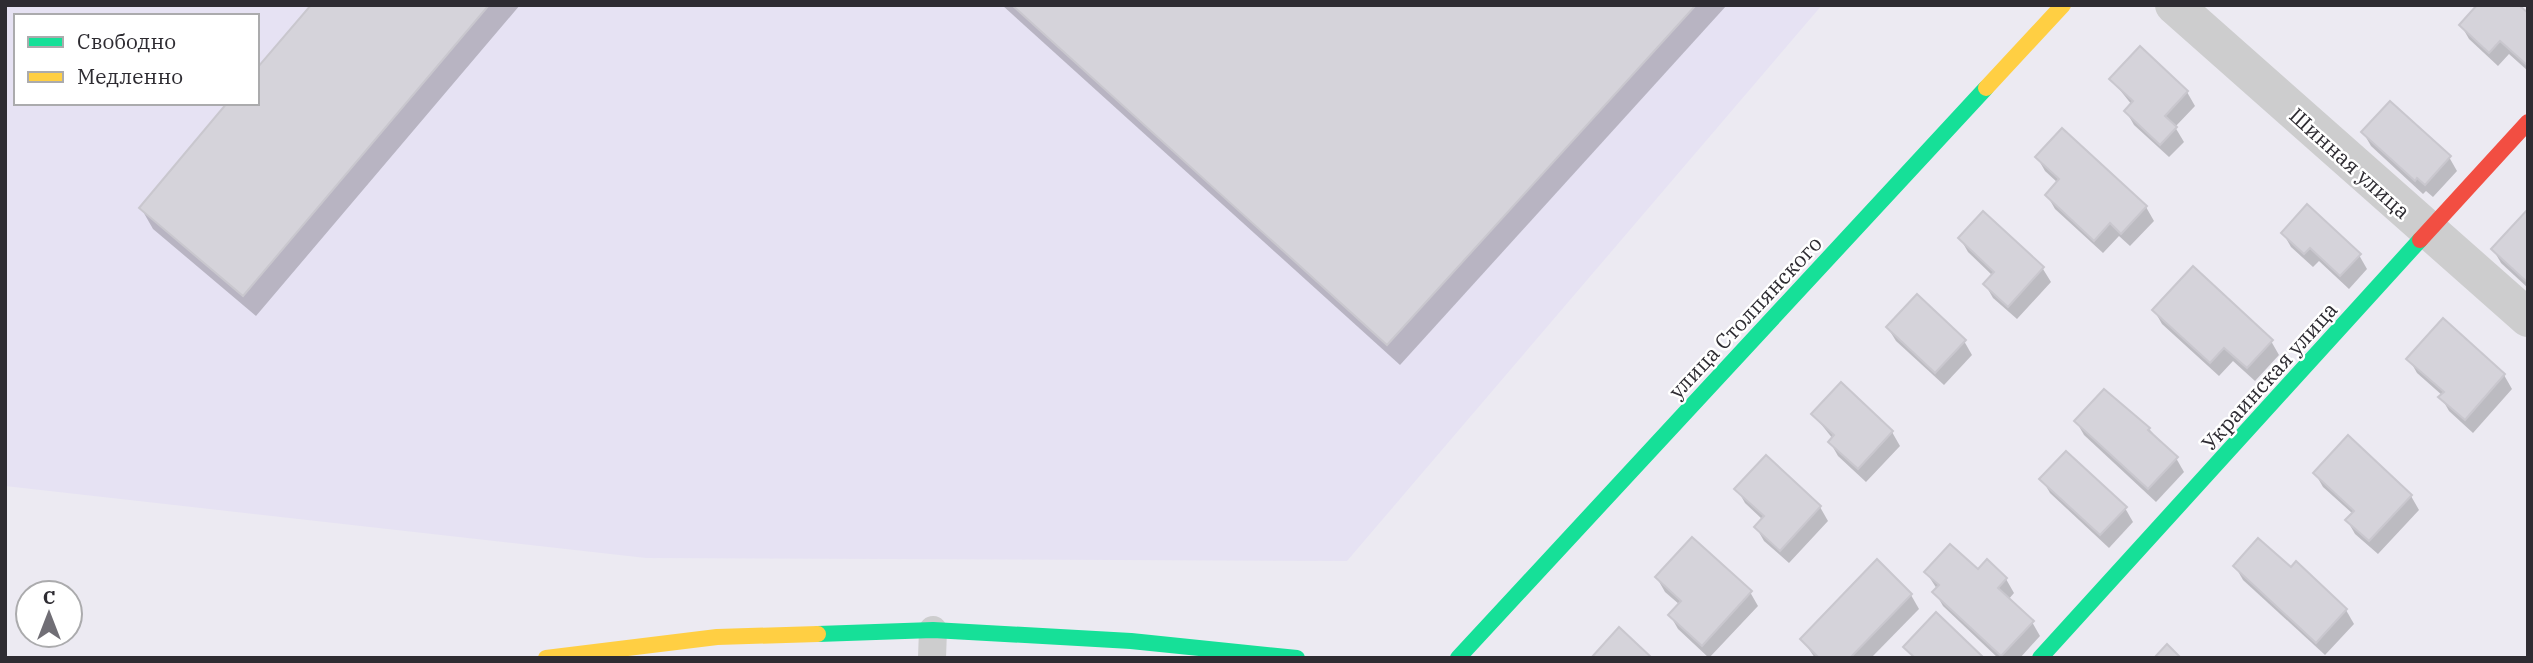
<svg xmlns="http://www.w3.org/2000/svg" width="2533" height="663" font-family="'IBM Plex Serif',serif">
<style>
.built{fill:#e6e2f3;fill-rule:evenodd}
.shadow{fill:#0003}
.building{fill:#d5d3da;stroke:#c9c7ce;stroke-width:2}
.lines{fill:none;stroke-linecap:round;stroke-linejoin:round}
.lane{stroke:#cdcdce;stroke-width:28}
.street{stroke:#cdcdce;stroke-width:38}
.fast{stroke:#16e098;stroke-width:16}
.slow{stroke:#ffcf43;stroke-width:16}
.jam{stroke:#f24e42;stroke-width:16}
.labels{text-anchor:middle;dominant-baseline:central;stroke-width:5;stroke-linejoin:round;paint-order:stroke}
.street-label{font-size:21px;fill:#2e2c32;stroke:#fff}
</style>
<rect width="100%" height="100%" fill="#eceaf2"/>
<path class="built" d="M5,5H1822L1347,561L646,558L5,486ZM16,16H257V103H16Z"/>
<g class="shadow">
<path d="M313,5H520L256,316L153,229L141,208L257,103Z"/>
<path d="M1002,5H1727L1400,365Z"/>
<path d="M2528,16V71L2509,54L2498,66L2469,39L2461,25Z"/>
<path d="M2140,49L2187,92L2195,106L2175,127L2184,142L2169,157L2134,125L2126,111L2132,105L2112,80Z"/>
<path d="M2363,132L2449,157L2457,171L2433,197L2426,191L2423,194L2371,146Z"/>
<path d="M2037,157L2146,207L2154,221L2130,246L2119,236L2103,253L2055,209L2047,195L2058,183L2045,171Z"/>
<path d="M2528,211V288L2501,263L2493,249Z"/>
<path d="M1983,213L2043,269L2051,282L2017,319L1993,298L1985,284L1993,276L1968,252L1960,238Z"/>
<path d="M2283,233L2359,255L2367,269L2349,289L2319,261L2313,267L2291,247Z"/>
<path d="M2154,310L2271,341L2279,355L2255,381L2233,361L2219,376L2162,324Z"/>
<path d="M2443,321L2504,375L2512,389L2473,433L2449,411L2441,397L2443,396L2417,373L2409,359Z"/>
<path d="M1888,328L1964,341L1972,355L1944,385L1896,341Z"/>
<path d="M2104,391L2149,429L2176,458L2184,472L2156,502L2084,435L2076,421Z"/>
<path d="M1813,414L1892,432L1900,446L1866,482L1838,456L1830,442L1833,439Z"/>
<path d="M2348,438L2411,496L2419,510L2378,554L2355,534L2347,520L2353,514L2323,487L2315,473Z"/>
<path d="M1766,458L1820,507L1828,521L1789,563L1764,541L1756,527L1763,520L1745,503L1737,489Z"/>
<path d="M2042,479L2125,508L2133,522L2109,548L2050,493Z"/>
<path d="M2235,566L2291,570L2346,610L2354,624L2325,655L2243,580Z"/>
<path d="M1978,571L2006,579L2014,593L2008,600L2032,622L2040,636L2020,658H1998L1943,606L1935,592L1937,589L1926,572Z"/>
<path d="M1657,578L1750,592L1758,606L1709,658L1678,629L1670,615L1680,605L1665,592Z"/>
<path d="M1911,595L1919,609L1871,658H1815L1802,639Z"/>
</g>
<g class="building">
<path d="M311,5H489L243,296L139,208L227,103H257V68Z"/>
<path d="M1012,5H1696L1387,345Z"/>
<path d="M2477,5H2519L2528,13V66L2500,41L2489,53L2459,25Z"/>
<path d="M2140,46L2188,91L2165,116L2177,127L2160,145L2124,111L2133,101L2109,79Z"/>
<path d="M2390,101L2451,156L2425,185L2417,178L2415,181L2361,132Z"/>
<path d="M2062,128L2147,206L2121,234L2110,223L2094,241L2045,195L2059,179L2035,157Z"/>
<path d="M2307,204L2361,254L2340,276L2310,248L2304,254L2281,233Z"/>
<path d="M2528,209V283L2491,249Z"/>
<path d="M1983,211L2044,267L2008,307L1983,284L1994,272L1958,238Z"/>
<path d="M2193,266L2273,340L2247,368L2224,348L2210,363L2152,310Z"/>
<path d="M1917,294L1966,340L1935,373L1886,327Z"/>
<path d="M2443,318L2505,374L2465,420L2438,397L2444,392L2406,359Z"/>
<path d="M1841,382L1893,431L1858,469L1828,442L1834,435L1811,414Z"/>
<path d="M2104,389L2150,428L2148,430L2178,457L2148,489L2074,421Z"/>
<path d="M2348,435L2412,495L2369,541L2345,520L2354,511L2313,473Z"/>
<path d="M2066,451L2127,507L2100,535L2039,479Z"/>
<path d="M1766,455L1821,506L1780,551L1754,527L1764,516L1734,489Z"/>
<path d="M1692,537L1752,591L1702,646L1668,615L1681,601L1655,577Z"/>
<path d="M2258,538L2291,567L2296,561L2347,609L2316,643L2233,566Z"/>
<path d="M1950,544L1978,569L1987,559L2007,578L1998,588L2034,621L2001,656L1932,592L1939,585L1924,572Z"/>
<path d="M1877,559L1912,594L1850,658H1819L1800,639Z"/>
<path d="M1936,612L1984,658H1915L1903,647Z"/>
<path d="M1619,627L1652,658H1591Z"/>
<path d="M2167,644L2181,658H2154Z"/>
</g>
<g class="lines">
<path class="lane" d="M932,658L933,630"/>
<path class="street" d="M2174,5L2528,318"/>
<g class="fast">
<path d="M818,634L933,630L1131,641L1297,658"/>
<path d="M1458,658L1986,88"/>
<path d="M2040,658L2420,240"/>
</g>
<g class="slow">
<path d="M1986,88L2063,5"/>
<path d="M546,658L717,637L818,634"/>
</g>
<path class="jam" d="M2420,240L2528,122"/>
</g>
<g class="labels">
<g class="street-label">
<text transform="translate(2350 163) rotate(42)">Шинная улица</text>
<text transform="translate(1745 317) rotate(-47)">улица Столпянского</text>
<text transform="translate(2269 376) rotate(-48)">Украинская улица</text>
</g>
</g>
<rect width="2533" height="663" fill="none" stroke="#2e2c32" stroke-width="14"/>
<rect x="14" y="14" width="245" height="91" fill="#ffffff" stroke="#ababad" stroke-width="2"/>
<rect x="28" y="37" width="35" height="10" fill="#16e098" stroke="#ababad" stroke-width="2"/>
<text x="77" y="49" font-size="21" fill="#2e2c32">Свободно</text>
<rect x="28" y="72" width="35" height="10" fill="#ffcf43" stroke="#ababad" stroke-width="2"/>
<text x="77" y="84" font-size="21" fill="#2e2c32">Медленно</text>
<g transform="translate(49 614)"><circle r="33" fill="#ffffff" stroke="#ababad" stroke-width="2"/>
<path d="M0-5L12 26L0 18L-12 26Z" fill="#706e75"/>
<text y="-10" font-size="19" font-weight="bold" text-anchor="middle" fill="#2e2c32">С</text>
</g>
</svg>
